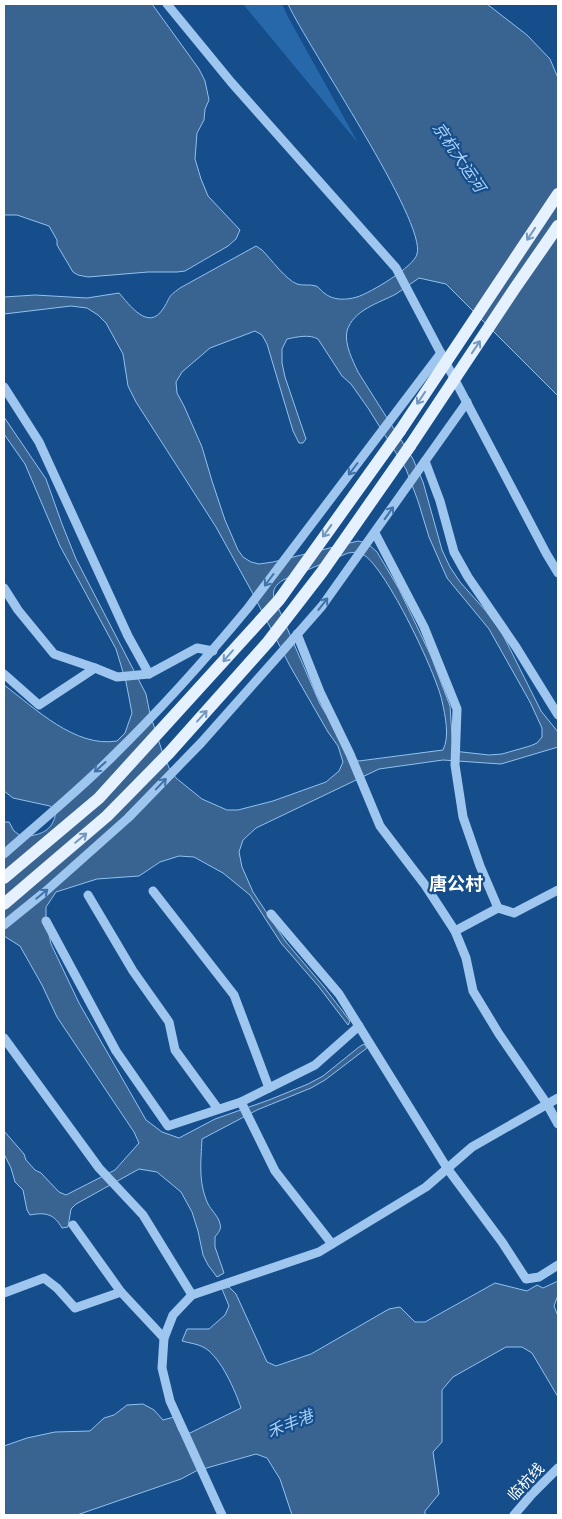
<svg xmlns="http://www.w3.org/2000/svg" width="562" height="1519" font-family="'DM Sans','Noto Sans SC',sans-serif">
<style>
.green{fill:#2768aa}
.water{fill:#396390;stroke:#90c2f2;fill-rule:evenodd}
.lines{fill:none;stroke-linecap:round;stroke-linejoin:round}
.minor{stroke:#9ec6ef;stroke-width:9}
.major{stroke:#e6f1ff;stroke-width:12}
.major-bridge{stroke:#e6f1ff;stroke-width:12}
.oneway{stroke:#7397bf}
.oneway2{stroke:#3e72a9}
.labels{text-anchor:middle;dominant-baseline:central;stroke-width:4.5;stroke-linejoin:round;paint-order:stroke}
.street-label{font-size:15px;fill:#fff;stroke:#154e8b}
.water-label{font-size:16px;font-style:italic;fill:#aad0f7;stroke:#154e8b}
.quarter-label{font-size:18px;font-weight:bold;fill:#fff;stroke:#154e8b}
</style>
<rect width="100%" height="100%" fill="#154e8b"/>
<path class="green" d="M243,4H282L288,17L358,143Z"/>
<g class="water">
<path d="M4,4H152L199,69L205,81L209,100L205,109L204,120L197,133L195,159L201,179L208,196L240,230L236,239L228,246L185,271L177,272H148L88,277L78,275L73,272L57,245V240L49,226L17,215H4Z"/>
<path d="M288,4H487L527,35L550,59L558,78V396L446,284L419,278C411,283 404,289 396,294C379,303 353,310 347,331C344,344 353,361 358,372L413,459L423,482L442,550L450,567L460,582L485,610L502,633L541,711L558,732V747L501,764L443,760L379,769L256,828L243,840L239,852L242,867L253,892L286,942L324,987L350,1021L348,1025L319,987L281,943L250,895L223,873L194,857L179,856L160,862L139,876L97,879L56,892L46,907V921L51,944L79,1003L146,1120L162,1132L179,1138L215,1119L269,1100L308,1084L323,1076L359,1047L364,1044L367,1048L325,1080L311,1088L257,1110L202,1139C201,1162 198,1182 208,1204C211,1210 219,1217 220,1224C222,1229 218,1233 215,1237V1247L224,1273L217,1277L208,1265L203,1255L198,1231L192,1212L181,1192L157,1172L139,1169L76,1204L71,1209L68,1227L62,1228C54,1214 46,1212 30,1215L27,1210L23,1190L15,1182L11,1168L4,1154V1131L24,1154L26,1160L35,1170L41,1173L59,1192L66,1195L115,1170L139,1143L134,1132L57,1017L42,985L20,946L4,936V822H9L14,831L22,837C40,835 53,832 56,812L50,806L13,798L4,791V685C35,708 75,748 117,741L125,733L132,713L126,682L116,649L60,546L25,464L4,434V417L46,479L62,524L76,559L146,694L150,714L162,751L170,770L176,778L202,799L227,810H238L273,801L326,782L339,771L343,762L338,746L328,732L290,666L252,592L216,527L136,402L128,386L123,354L106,323L98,315L87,308L71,306L4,314V297L35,295L87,298L119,293C129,304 148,332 163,309C171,297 166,298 180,288L256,246L262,250C271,259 286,280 297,284C303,286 310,284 316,286C319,287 321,291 324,293C334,301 346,300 357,297C370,293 414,267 417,254C427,222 307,46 288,4ZM255,331L262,335L267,344L293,431L299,443H303L306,439L285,377L282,363V349L287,339C297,337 309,334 318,339L342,376L351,384L368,408L406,469L418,501L429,537L447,578L489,629L530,702L542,728V737L537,743L530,746L502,754L489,755L453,751L450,706L431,656L399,589L377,552L367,543L358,541L273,562L259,564L251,562L243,557L238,550L225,520L212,481L202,447L184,406L177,393L176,382L182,372L210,348ZM357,552C358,553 363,555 364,555C387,570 436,673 442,701C445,715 450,736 443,750L359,761L353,758L320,704L274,598C272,589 276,585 283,580L348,553Z"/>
<path d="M558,1281V1295L554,1306L558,1316V1397L532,1353L522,1347H506L453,1377L442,1390V1442L433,1452L439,1494L425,1511V1515H292L280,1479L267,1458L256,1454L196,1471L181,1479L77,1515H4V1446L27,1438L55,1432L90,1431L104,1418L114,1415L127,1405L143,1404L154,1410L163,1420L174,1417L179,1431L190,1433L241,1408C235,1390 221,1358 205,1348C199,1344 189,1343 182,1341L187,1329H209L225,1315L229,1306L222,1289L229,1287L236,1294L267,1362L276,1366L311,1354L389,1309L400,1307L415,1322H425L495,1283L527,1291L537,1285L543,1288Z"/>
</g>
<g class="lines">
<g class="minor">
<path d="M167,4L231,82L396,268L546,553L558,573"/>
<path d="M4,387L39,442L128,636L149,674"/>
<path d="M425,461L440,501L454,552L468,577L516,647L558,715"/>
<path d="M375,533L424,627L457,709L455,765L463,817L480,866L498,908L514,913L558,890"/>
<path d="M4,588L18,610L54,654L95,668"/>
<path d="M297,634L320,692L350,754L380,826L425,885L455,931"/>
<path d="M4,674L39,705L95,668L117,677L149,674L197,648L213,651"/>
<path d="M4,854C40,822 78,791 112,757C160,710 205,660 248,608L441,353"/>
<path d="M153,891L234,995L269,1088"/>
<path d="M88,895L133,971L169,1022L175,1050L218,1109"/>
<path d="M498,908L455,931L466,958L473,991L499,1034L547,1104L558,1124"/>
<path d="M271,914L339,994L447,1168L502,1242L526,1279L539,1277L558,1265"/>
<path d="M46,921L116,1051L168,1126L241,1102L315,1065L359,1026"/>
<path d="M4,925L46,891L128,818L201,743L280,654L322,606L467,402"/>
<path d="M4,1038L99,1168L143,1215L192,1295"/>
<path d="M241,1102L275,1171L332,1244"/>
<path d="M73,1225L121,1292L164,1338"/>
<path d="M4,1293L44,1278L57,1288L75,1308L121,1292"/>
<path d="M222,1515L170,1401L162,1368L164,1338L173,1315L192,1295L319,1252L426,1187L472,1147L558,1098"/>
<path d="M514,1515L532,1494L558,1468"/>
</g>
<g class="major">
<path d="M4,878L99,798L279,600L400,431"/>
<path d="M4,904L107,816L169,753L268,642L322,572L410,446"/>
</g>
<g class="major-bridge">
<path d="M400,431L558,194"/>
<path d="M410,446L515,288L558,226"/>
</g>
</g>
<defs><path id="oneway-shaft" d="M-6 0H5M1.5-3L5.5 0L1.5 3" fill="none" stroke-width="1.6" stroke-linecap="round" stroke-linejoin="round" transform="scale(1.25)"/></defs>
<g class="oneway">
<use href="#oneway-shaft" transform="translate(531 234) rotate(124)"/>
<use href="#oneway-shaft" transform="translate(476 347) rotate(-56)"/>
<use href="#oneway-shaft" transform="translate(421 398) rotate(124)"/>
<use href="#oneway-shaft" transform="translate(327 531) rotate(126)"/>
<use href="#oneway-shaft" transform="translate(228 656) rotate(131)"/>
<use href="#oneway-shaft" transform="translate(202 716) rotate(-48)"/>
<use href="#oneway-shaft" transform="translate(81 838) rotate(-40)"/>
</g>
<g class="oneway2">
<use href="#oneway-shaft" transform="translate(353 469) rotate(127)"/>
<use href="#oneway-shaft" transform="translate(389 513) rotate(-55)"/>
<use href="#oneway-shaft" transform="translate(269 580) rotate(127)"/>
<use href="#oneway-shaft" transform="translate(323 604) rotate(-52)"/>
<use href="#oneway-shaft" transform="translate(100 767) rotate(138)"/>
<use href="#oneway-shaft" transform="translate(161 784) rotate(-46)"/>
<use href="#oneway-shaft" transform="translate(42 894) rotate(-39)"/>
</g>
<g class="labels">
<g class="street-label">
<text transform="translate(526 1482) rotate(-47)">临杭线</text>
</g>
<g class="water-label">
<text transform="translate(459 157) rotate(56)">京杭大运河</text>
<text transform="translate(290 1424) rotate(-22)">禾丰港</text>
</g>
<g class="quarter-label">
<text x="456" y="884">唐公村</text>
</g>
</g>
<rect width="562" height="1519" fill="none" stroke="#ffffff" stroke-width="10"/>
</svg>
